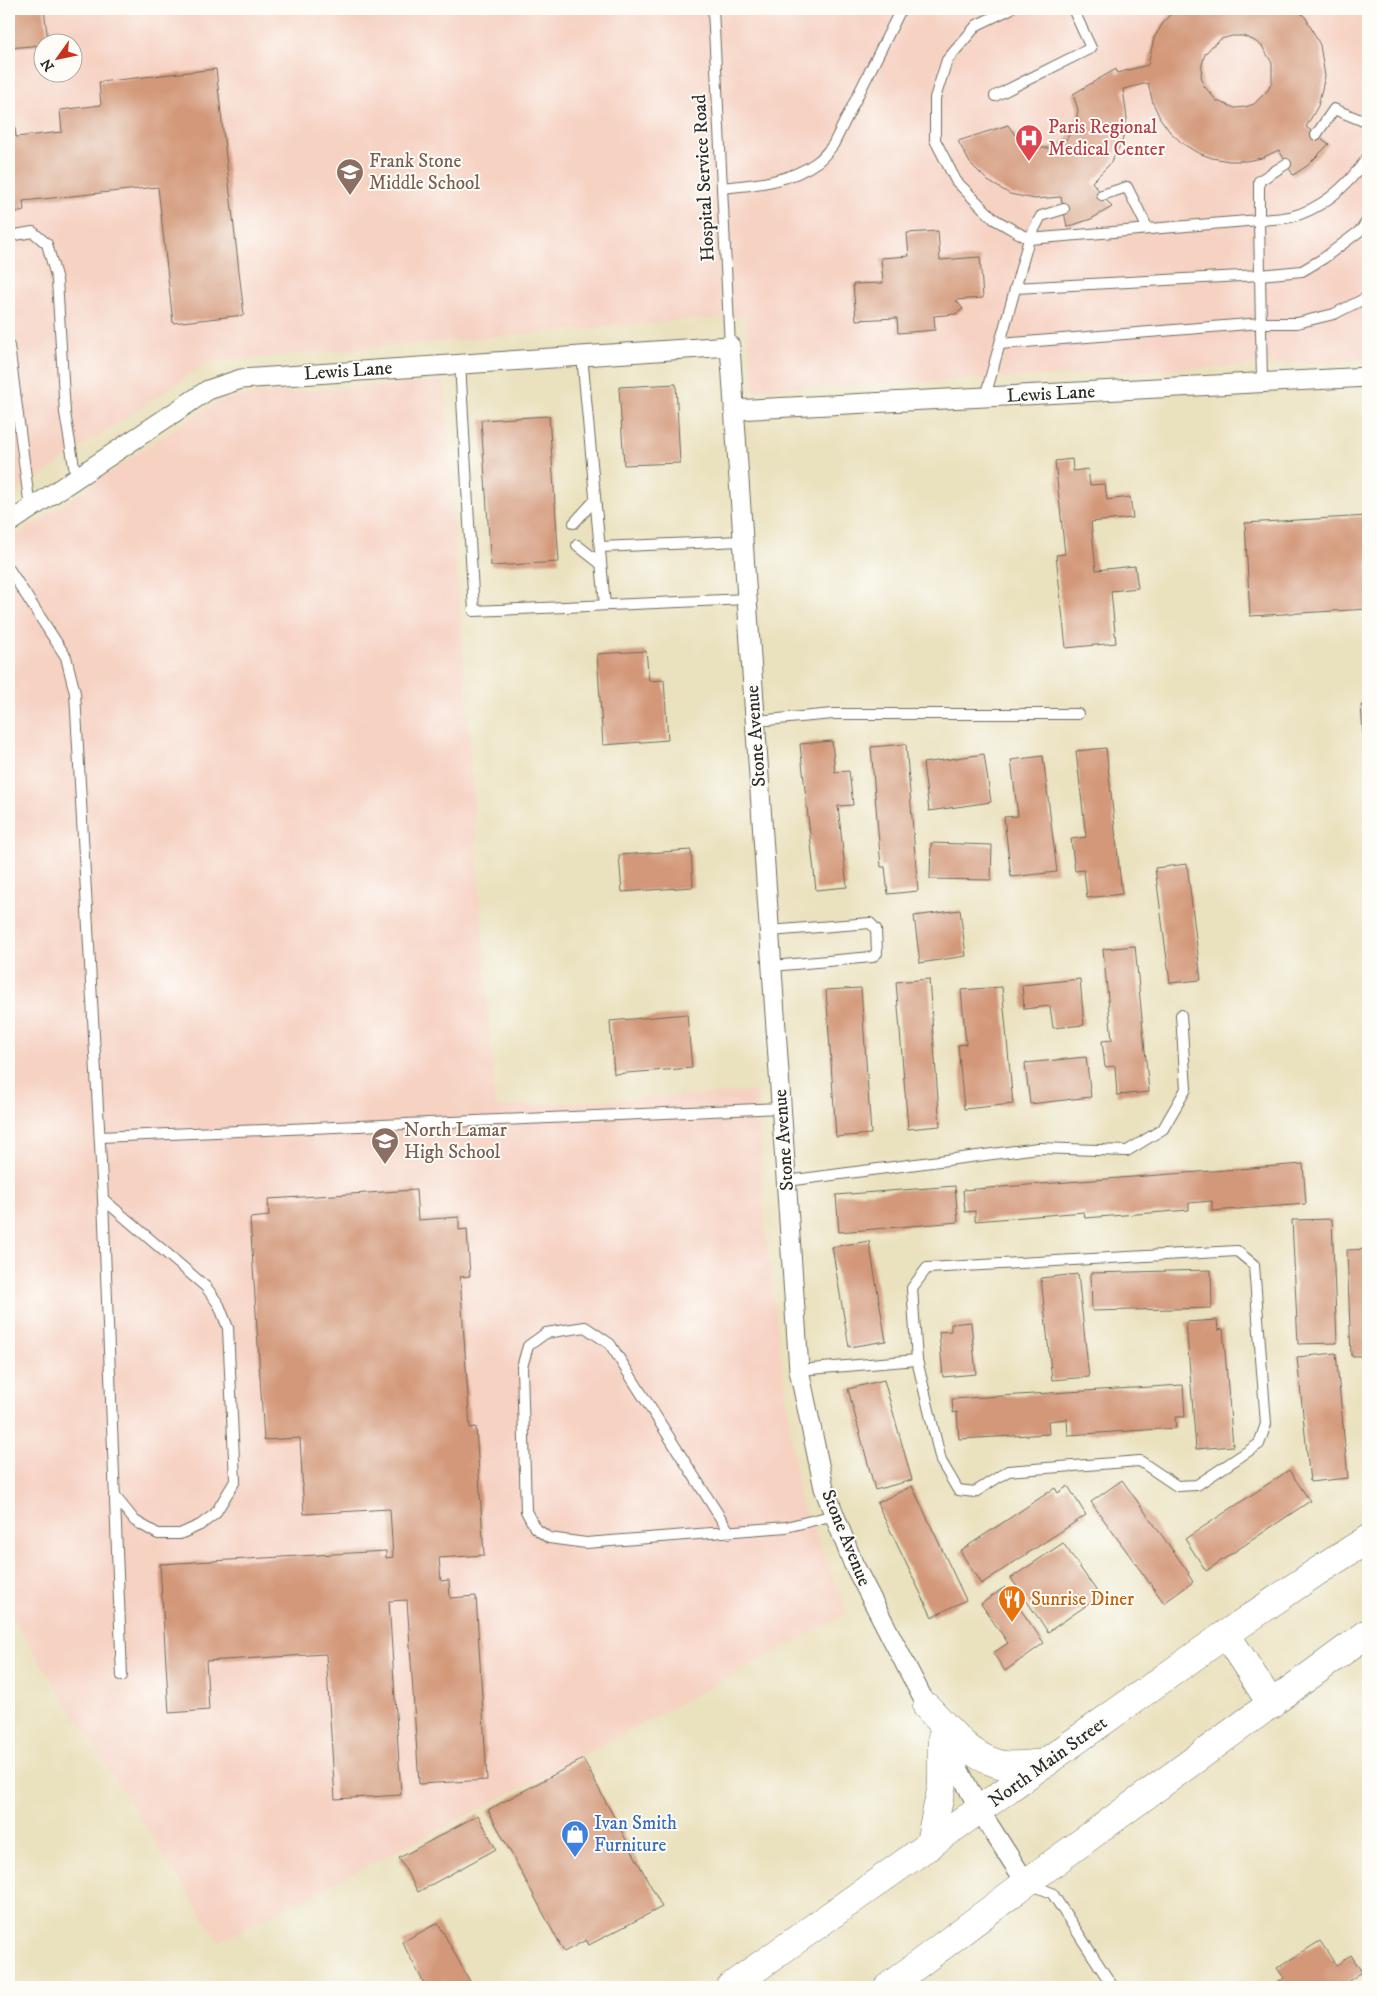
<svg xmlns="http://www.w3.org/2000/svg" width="1377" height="1996" font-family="'IM FELL DW Pica',serif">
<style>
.built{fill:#f6d2c3;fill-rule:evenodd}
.building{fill:#d39879;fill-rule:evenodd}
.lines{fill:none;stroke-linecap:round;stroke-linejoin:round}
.lane-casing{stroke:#6e6b5e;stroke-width:12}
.street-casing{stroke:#6e6b5e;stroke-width:21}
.highway-casing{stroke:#6e6b5e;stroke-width:29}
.lane{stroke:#fff;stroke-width:10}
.street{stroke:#fff;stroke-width:19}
.highway{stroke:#fff;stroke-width:28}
.labels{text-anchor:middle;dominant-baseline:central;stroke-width:4;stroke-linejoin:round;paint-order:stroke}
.health-label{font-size:19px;fill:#be3a42;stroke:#fdfcf7;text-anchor:start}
.education-label{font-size:19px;fill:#785e54;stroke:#fdfcf7;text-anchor:start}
.street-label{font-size:19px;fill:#2b2b2b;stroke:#fdfcf7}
.food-label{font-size:19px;fill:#c56008;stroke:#fdfcf7;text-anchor:start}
.shop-label{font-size:19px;fill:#366cbe;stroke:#fdfcf7;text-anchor:start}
</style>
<rect width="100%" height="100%" fill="#fdfcf7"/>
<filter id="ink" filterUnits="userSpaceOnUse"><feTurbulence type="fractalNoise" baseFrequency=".02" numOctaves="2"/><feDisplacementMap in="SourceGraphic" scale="10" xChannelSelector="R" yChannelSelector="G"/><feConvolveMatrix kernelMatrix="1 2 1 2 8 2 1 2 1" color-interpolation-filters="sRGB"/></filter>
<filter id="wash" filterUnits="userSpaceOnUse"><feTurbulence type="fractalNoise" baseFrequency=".0096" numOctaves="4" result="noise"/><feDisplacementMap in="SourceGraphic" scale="20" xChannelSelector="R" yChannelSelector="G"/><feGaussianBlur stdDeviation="1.12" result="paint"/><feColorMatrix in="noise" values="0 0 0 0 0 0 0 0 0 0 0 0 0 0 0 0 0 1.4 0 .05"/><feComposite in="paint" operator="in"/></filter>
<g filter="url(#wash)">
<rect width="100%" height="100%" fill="#eae1be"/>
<g class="built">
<path d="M9,9H1368V360L754,390L745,316L697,319L208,362L9,497ZM42,42H72V72H42Z"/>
<path d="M444,381L495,1107L758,1091L764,1222L799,1497L848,1613L552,1772L219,1942L9,1613V541L198,413L229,398L259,394Z"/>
</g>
<g id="blocks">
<g class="building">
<path d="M9,9H44L48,42H42V45L9,48Z"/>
<path d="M1175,9H1297L1306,18L1320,45L1325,76L1318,106L1306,127L1329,144L1307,166L1293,175L1279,150L1262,158L1246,161H1229L1212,158L1196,152L1182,143L1170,132L1160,118L1153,103L1148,83L1123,89L1127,118L1122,142L1110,164L1092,182L1112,207L1091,219L1067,227L1061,197L1035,199L1010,194L988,181L970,163L958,141L1008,125L1018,139L1033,148H1050L1065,141L1075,127L1078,110L1073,94L1116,69L1117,73L1148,65L1154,38L1163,23ZM1232,36H1243L1253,40L1262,46L1272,63V82L1268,90L1254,104L1245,107L1235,108L1217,101L1204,86L1201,76L1202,65L1205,54L1212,46L1221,39Z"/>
<path d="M216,69L244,315L173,323L158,187L23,201L24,211L9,213V81L16,137L62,132L60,110L101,105L99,82Z"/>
<path d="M938,231L940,260L980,257L983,298L956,300L963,309L956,314L934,316L935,330L898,333L897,318L856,320L853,284L883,283L881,258L909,256L907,233Z"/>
<path d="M676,384L680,463L624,465L619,387Z"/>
<path d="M549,416L559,562L491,566L481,420Z"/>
<path d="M1072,459L1073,471L1088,469L1090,485L1105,484L1107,500L1130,497L1133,518L1091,522L1096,570L1135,566L1138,588L1111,591L1116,643L1066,648L1056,555L1065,554L1055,461Z"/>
<path d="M1368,516V609L1250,616L1245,523Z"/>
<path d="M646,651L649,681L664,680L668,740L603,745L597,654Z"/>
<path d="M1361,705H1368V733H1363Z"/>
<path d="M832,741L835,772L849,771L853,805L838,806L847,887L816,890L800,744Z"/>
<path d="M906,744L918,891L888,894L885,867H881L871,747Z"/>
<path d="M1106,748L1122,894L1087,898L1084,870L1075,871L1071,839L1086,837L1076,751Z"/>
<path d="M984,754L991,802L929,811L923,763Z"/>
<path d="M1043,756L1057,872L1011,877L1004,817L1018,816L1011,760Z"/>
<path d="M931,843L992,845L991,880L930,879Z"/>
<path d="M691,850L693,887L622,892L619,855Z"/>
<path d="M1187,864L1201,980L1170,983L1155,868Z"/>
<path d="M960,910L966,956L920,963L914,916Z"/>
<path d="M1135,946L1149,1092L1117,1095L1115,1066L1105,1067L1102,1041L1112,1040L1103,949Z"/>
<path d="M929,979L940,1126L908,1129L896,982Z"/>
<path d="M1080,979L1084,1025L1053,1028L1050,1006L1024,1009L1022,985Z"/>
<path d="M1002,987L1013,1104L964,1109L958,1045L966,1044L961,990Z"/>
<path d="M861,988L871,1134L836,1137L826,990Z"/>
<path d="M687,1014L692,1068L614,1074L610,1021Z"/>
<path d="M1086,1057L1091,1097L1030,1104L1025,1063Z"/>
<path d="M1303,1164L1306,1204L1212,1211V1201L1189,1203V1210L1085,1218L1084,1212L975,1221V1211L965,1212L963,1190Z"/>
<path d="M955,1186L958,1222L839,1232L836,1195Z"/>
<path d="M416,1190L418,1220L459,1217V1230L467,1229L470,1276L460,1277L470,1428L476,1427L484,1555L439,1558L441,1581L449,1580L450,1598L476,1596L487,1780L419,1784L407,1600L389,1601L401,1795L335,1799L326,1654L206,1661L209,1710L169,1713L160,1564L386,1551V1558L393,1557L390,1509L304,1514L300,1438L264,1440L250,1218L269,1216L268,1199Z"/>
<path d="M1332,1219L1337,1343L1298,1344L1292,1220Z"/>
<path d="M869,1241L886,1341L849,1347L832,1247Z"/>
<path d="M1368,1249V1356H1351L1347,1250Z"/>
<path d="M1211,1270L1212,1308L1092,1311L1091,1273Z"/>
<path d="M1078,1274L1089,1377L1052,1380L1041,1278Z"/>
<path d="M1217,1320L1218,1330L1223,1329L1233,1446L1196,1449L1186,1322Z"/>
<path d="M971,1322L976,1374L943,1377L939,1332L951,1331V1324Z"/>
<path d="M1336,1353L1348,1478L1310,1482L1297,1357Z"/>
<path d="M884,1380L912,1480L875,1490L848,1389Z"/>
<path d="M1183,1385L1185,1417H1175L1176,1428L1068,1435L1067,1419L1048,1421L1049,1434L959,1439L957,1412L953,1413L952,1399Z"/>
<path d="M1289,1470L1310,1501L1206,1571L1185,1539Z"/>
<path d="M1122,1480L1189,1573L1188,1574L1193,1582L1164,1603L1091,1502Z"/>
<path d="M912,1486L966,1600L932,1617L877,1503Z"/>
<path d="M1068,1486L1086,1515L981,1584L960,1551L1055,1488L1058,1493Z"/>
<path d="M1063,1543L1100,1596L1048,1632L1011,1578Z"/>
<path d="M1005,1587L1044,1643L1005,1671L993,1653L1008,1643L981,1604Z"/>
<path d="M583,1759L662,1907L589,1945L586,1940L564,1952L488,1810Z"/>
<path d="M478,1815L496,1849L418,1892L399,1858Z"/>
<path d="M438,1923L473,1987H426L402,1942Z"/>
<path d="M1320,1941L1336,1965L1351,1955L1362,1972L1347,1982L1350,1987H1270L1284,1978L1277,1968Z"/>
</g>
</g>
</g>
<g filter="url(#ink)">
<use href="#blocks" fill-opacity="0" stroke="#6e6b5e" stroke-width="1"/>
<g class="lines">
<g class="lane-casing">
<g id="lane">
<path d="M713,9L730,346"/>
<path d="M1010,9L977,25L947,60L935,98V140L956,181L994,219L1029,239L1041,216L1064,209"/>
<path d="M995,96L1091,48L1073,9"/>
<path d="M1316,135L1334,109L1368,123"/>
<path d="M722,188C754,185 790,182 817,162C823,158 828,151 833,145L901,9"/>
<path d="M1102,195L1127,187L1148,229"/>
<path d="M9,236L33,232L47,244L57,280L65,413L76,478"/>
<path d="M1015,288L1260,275L1302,271L1324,258L1361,230L1368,220"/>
<path d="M1000,344L1261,323H1297L1334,314L1368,297"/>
<path d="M9,346L30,508"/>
<path d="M582,355L605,605"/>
<path d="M460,363L474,611L747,599"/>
<path d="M1262,383L1259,220C1269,219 1280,219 1290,217C1323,209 1349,184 1368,157"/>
<path d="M985,397L1029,239L1259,220V181L1286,164"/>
<path d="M574,523L595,500"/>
<path d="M577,545L601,564"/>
<path d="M600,547L742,541"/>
<path d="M9,569L66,657L75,693L103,1199L122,1676"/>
<path d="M755,721L833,714H1078"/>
<path d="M769,931L870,923L876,929L877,953L872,957L772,966"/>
<path d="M100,1137L782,1108"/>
<path d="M787,1181L1038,1148L1127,1151L1163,1129L1186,1089L1181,1015"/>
<path d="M103,1199L206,1287L219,1305L228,1328L235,1481L215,1514L200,1525L180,1534H158L135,1521L114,1495"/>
<path d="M1237,1251L1254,1265L1266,1424L1259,1444L1197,1485L1177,1486L1140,1461L1008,1471L975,1492L958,1490L941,1461L917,1360L912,1288L927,1268Z"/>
<path d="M799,1370L917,1360"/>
<path d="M730,1533L610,1344L585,1327L546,1333L528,1346L522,1367L526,1511L535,1528L549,1538L586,1543L786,1527L835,1515"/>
<path d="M1029,1884L1052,1893L1113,1987"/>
</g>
</g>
<g class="street-casing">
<g id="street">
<path d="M734,410L1368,377"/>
<path d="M9,523L208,390L241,379L730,346L799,1370L824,1488L853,1563L932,1716"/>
<path d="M944,1741L980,1811L1026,1883"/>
</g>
</g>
<g class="highway-casing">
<g id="highway">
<path d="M1226,1634L1272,1705"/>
<path d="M927,1707C947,1727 967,1755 996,1763C1011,1768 1031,1764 1046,1763"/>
<path d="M929,1847L942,1785V1737"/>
<path d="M730,1987L1216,1641L1315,1573L1368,1539"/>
<path d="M888,1987L1026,1883L1368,1633"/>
</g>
</g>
<use href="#lane" class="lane"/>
<use href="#street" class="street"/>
<use href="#highway" class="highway"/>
</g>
</g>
<defs>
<g id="hospital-pin" transform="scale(1.4375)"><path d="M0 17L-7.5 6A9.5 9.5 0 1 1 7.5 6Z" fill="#e0444e" stroke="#fdfcf7"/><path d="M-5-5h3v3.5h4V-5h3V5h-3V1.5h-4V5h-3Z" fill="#fff"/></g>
<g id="school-pin" transform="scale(1.4375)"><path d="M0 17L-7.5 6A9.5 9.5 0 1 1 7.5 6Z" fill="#8d6e63" stroke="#fdfcf7"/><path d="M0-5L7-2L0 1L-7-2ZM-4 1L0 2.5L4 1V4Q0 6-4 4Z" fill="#fff"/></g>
<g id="restaurant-pin" transform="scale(1.4375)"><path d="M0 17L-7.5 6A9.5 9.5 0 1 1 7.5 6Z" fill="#e8710a" stroke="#fdfcf7"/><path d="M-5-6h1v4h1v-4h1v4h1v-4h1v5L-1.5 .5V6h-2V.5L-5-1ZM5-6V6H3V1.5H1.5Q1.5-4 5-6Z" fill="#fff"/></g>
<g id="shop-pin" transform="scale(1.4375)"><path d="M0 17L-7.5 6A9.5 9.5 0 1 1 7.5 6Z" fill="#3f7fe0" stroke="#fdfcf7"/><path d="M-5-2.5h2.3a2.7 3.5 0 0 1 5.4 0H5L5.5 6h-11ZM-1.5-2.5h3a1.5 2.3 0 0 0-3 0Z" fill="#fff"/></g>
</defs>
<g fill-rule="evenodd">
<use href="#hospital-pin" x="1029" y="138"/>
<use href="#school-pin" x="350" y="172"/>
<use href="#school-pin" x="385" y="1141"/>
<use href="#restaurant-pin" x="1012" y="1599"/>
<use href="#shop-pin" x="575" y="1834"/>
</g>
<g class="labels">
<g class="health-label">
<text x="1048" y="127">Paris Regional<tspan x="1048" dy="22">Medical Center</tspan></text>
</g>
<g class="education-label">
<text x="369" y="161">Frank Stone<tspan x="369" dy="22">Middle School</tspan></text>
<text x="404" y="1130">North Lamar<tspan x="404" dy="22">High School</tspan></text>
</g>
<g class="street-label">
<text transform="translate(704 178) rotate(-93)">Hospital Service Road</text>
<text transform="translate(348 371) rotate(-4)">Lewis Lane</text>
<text transform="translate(1051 394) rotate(-3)">Lewis Lane</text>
<text transform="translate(756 736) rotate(-94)">Stone Avenue</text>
<text transform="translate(784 1140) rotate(-94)">Stone Avenue</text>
<text transform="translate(846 1538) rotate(68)">Stone Avenue</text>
<text transform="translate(1048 1762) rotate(-36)">North Main Street</text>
</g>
<g class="food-label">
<text x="1031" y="1599">Sunrise Diner</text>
</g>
<g class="shop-label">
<text x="594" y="1823">Ivan Smith<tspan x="594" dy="22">Furniture</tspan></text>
</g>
</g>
<rect width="1377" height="1996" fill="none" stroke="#fdfcf7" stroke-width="30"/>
<g transform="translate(58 58) rotate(237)"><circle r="24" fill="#fdfcf7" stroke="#a9a8a5"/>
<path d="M0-4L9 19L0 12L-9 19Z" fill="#c8321e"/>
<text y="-8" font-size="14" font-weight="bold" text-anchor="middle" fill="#2b2b2b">N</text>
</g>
</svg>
